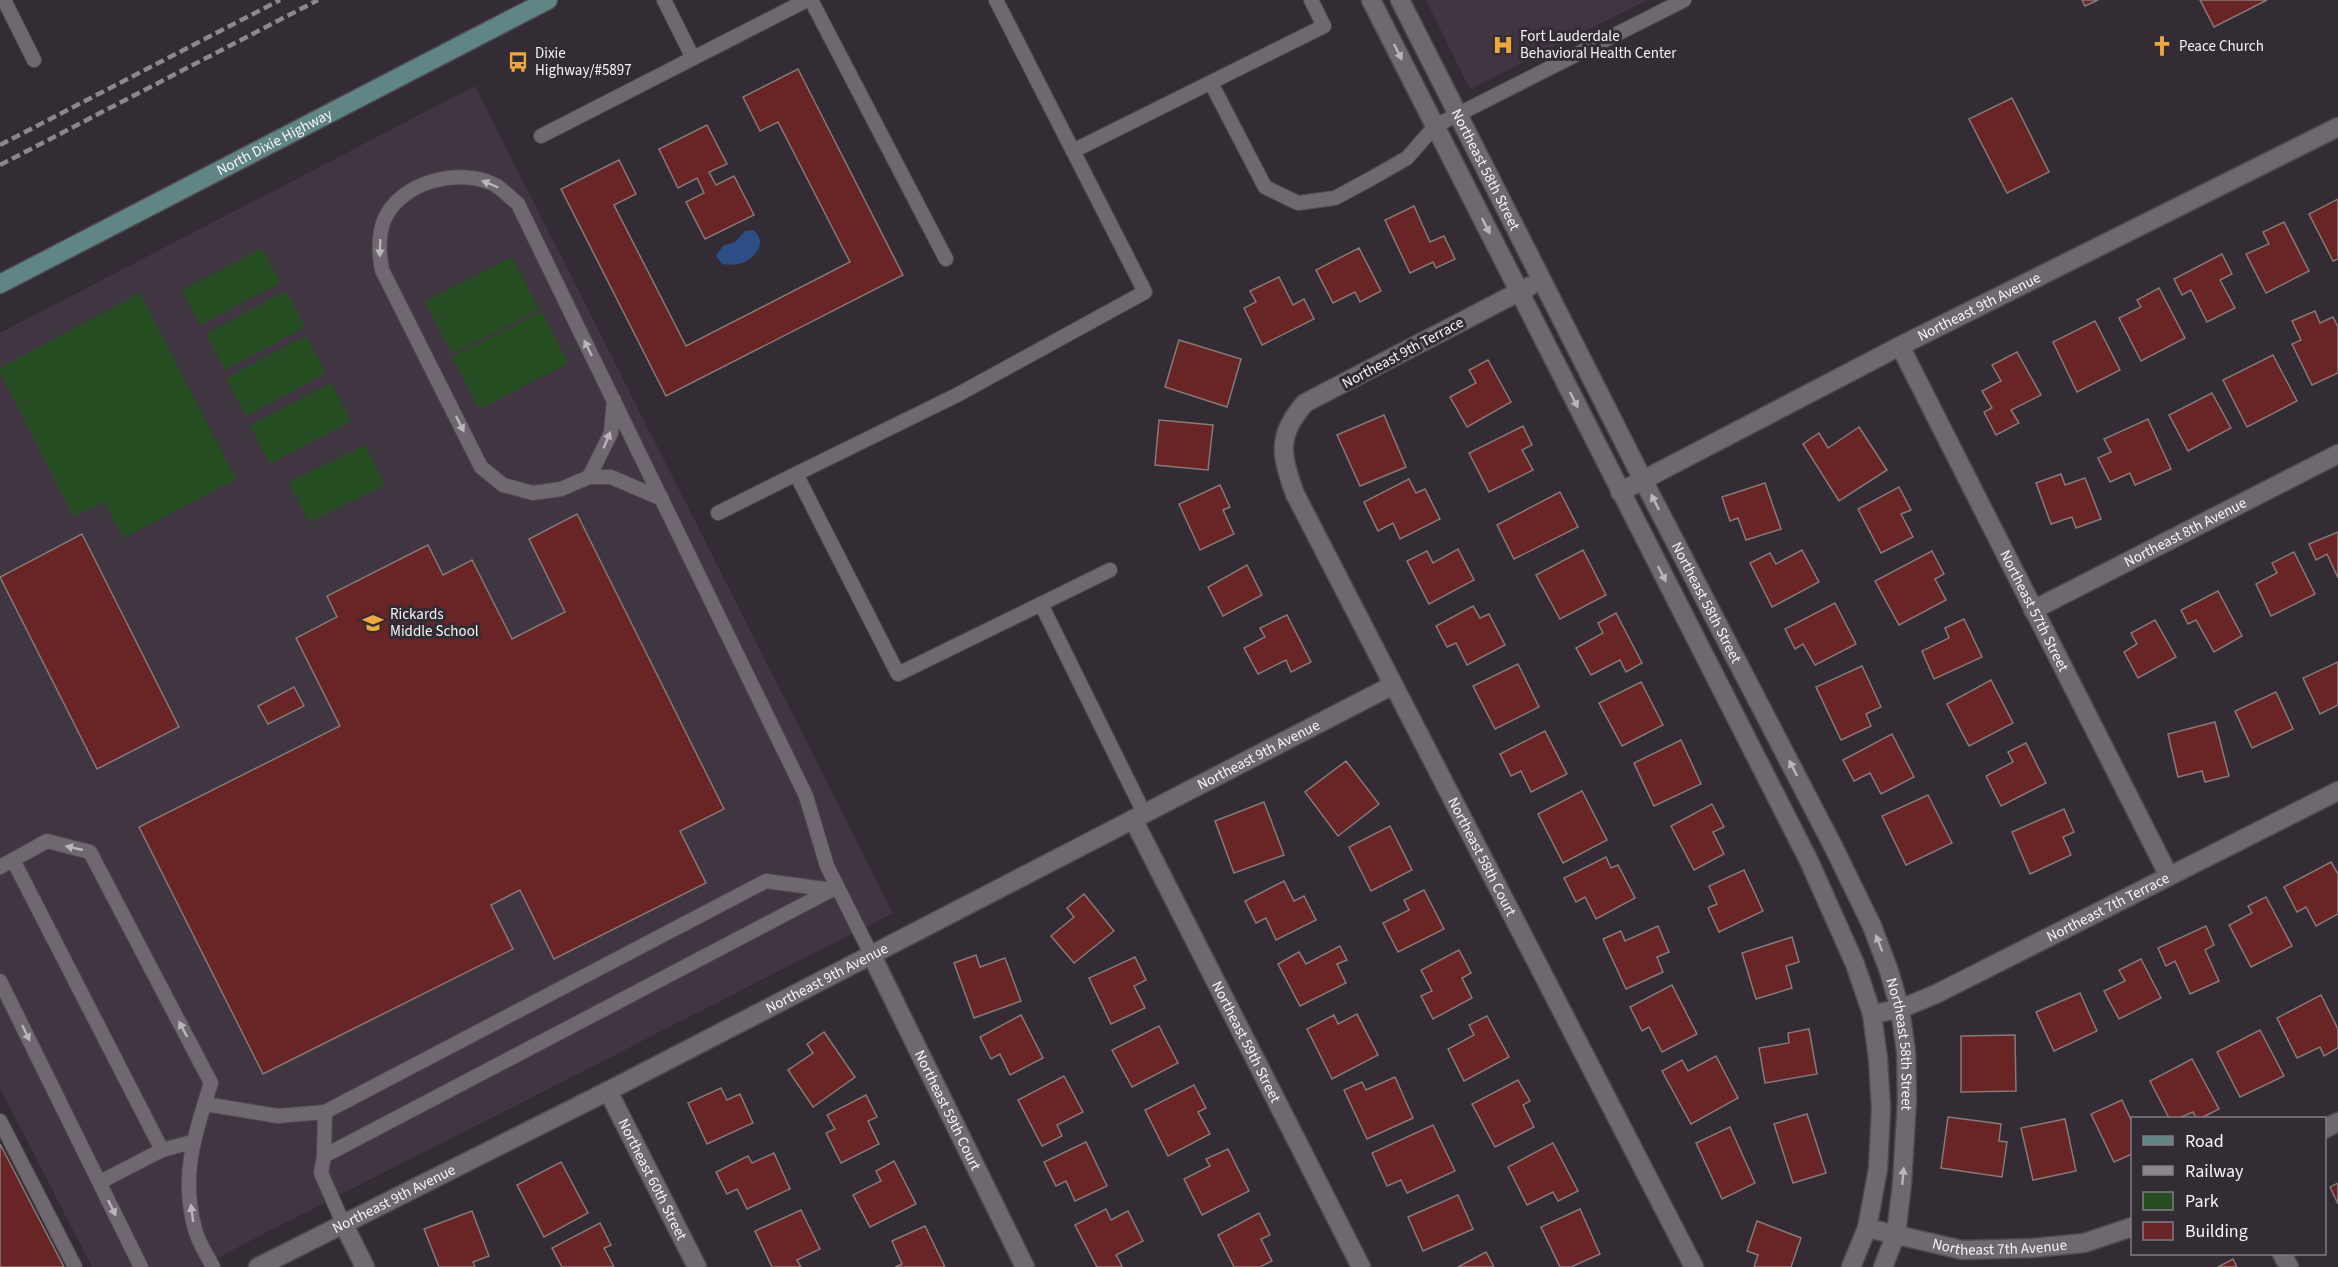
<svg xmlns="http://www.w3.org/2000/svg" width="2338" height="1267" font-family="'Source Sans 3',sans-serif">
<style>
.built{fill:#403642}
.green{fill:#274d22}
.water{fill:#2d4e85}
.building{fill:#692425;stroke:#867978;stroke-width:1.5}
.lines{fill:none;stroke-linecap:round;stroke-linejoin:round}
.lane-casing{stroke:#504a50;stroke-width:16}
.street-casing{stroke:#504a50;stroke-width:21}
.secondary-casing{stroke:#504a50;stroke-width:21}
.lane{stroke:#6f6870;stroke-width:14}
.street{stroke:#6f6870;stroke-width:18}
.secondary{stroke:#5f8584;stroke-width:18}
.rail{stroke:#8c868d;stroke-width:4.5;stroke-dasharray:9 4.5;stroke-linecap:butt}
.oneway{fill:#bab4bb}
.labels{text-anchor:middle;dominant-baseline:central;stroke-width:6;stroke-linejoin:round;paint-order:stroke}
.poi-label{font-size:15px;fill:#f7f3f8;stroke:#332c34;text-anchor:start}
.street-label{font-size:15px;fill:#f7f3f8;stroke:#332c34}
</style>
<rect width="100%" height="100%" fill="#332c34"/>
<g class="built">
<path d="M1426,0H1647L1470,89Z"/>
<path d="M475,86L893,913L199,1267H92L0,1088V333Z"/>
</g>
<g class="green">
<path d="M262,248L280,283L200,325L182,290Z"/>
<path d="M512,257L539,309L452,354L425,302Z"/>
<path d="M286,291L305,327L225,370L206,334Z"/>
<path d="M140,293L236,479L124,538L104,502L74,517L0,372V368Z"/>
<path d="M541,311L568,363L480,409L452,357Z"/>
<path d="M306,336L326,373L246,416L226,378Z"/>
<path d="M331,383L351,421L270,464L250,425Z"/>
<path d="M365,445L385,485L309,522L289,482Z"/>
</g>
<path class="water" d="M753,230C768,241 756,258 742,263C735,265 729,265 722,264L716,256L723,246L735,242L745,231Z"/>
<g class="building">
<path d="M2082,0H2098L2085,6Z"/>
<path d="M2200,0H2267L2214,27Z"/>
<path d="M798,69L903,275L666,396L561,189L619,160L636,194L614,205L686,346L850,262L778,122L760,131L743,97Z"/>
<path d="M2012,98L2049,172L2007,193L1969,119Z"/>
<path d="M707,125L727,164L709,172L716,185L734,176L754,215L705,239L686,202L704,193L697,178L678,188L659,149Z"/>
<path d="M2338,199V259L2333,261L2309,214Z"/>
<path d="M1414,206L1430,242L1444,236L1455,259L1436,268L1433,262L1410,273L1385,220Z"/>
<path d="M2284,222L2309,271L2266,293L2246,254L2269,244L2263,232Z"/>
<path d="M1359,248L1381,291L1360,302L1355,292L1333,303L1316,270Z"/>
<path d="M2222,254L2232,274L2220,280L2235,308L2207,322L2191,290L2182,295L2174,279Z"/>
<path d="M1279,277L1293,305L1304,299L1314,319L1262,345L1244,308L1256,302L1250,291Z"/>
<path d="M2159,288L2185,338L2141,361L2119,318L2141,307L2137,300Z"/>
<path d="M2315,311L2320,323L2333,317L2338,327V373L2312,385L2292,344L2301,340L2292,321Z"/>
<path d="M2095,321L2120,370L2077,392L2053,342Z"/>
<path d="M1179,340L1241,359L1227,407L1165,387Z"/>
<path d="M2017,352L2041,395L2011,410L2019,423L1996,435L1984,412L1992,408L1982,391L2001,381L1992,365Z"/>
<path d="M2273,355L2297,401L2247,427L2223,380Z"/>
<path d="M1488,360L1511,402L1467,427L1450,397L1476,383L1469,370Z"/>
<path d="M2212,393L2231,428L2188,451L2169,415Z"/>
<path d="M1384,415L1406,467L1360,486L1337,435Z"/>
<path d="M2148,419L2171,469L2135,485L2130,473L2110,482L2098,458L2111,452L2104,439Z"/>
<path d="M1159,420L1213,425L1208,470L1155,465Z"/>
<path d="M1523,426L1532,445L1522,450L1533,470L1489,492L1469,453Z"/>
<path d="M1859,427L1887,470L1839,501L1803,444L1819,433L1828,448Z"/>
<path d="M2061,474L2065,485L2085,478L2101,519L2076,528L2072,517L2051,524L2036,483Z"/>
<path d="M1409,479L1416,493L1425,489L1440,519L1400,539L1393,523L1378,531L1364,502Z"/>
<path d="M1765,483L1781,529L1746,540L1738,518L1730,521L1722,497Z"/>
<path d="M1220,485L1230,507L1223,510L1234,534L1200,550L1179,504Z"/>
<path d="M1899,487L1911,510L1901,514L1913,537L1881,553L1858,509Z"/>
<path d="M1560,492L1578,527L1514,559L1497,525Z"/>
<path d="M577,514L724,809L680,831L706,883L554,959L520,890L491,905L513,949L263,1074L139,827L340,726L296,638L337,617L327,596L428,545L443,575L472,560L512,639L565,612L529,539Z"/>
<path d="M2338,532V578L2327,554L2316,560L2309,544Z"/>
<path d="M82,534L179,727L97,769L0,577Z"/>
<path d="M1458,549L1474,580L1429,604L1407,561L1427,551L1433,563Z"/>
<path d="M1583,550L1606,595L1560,619L1536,575Z"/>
<path d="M1802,550L1819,582L1772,607L1750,563L1770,553L1776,564Z"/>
<path d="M1932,551L1944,574L1935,579L1946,600L1899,625L1875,581Z"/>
<path d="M2294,552L2315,594L2271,616L2256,584L2277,573L2272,563Z"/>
<path d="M1247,565L1262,595L1223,616L1208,587Z"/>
<path d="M2218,591L2242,636L2214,652L2196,620L2188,624L2181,610Z"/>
<path d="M1835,603L1856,644L1815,665L1803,644L1795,649L1785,629Z"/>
<path d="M1473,606L1480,618L1489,614L1505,645L1467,665L1456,643L1447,647L1436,626Z"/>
<path d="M1616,613L1642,663L1626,672L1620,660L1591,675L1576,648L1603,633L1598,623Z"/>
<path d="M1287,615L1311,662L1291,672L1286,660L1258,674L1244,648L1265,637L1260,628Z"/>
<path d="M1964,619L1982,657L1934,679L1922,651L1949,638L1945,628Z"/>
<path d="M2155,620L2176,657L2138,678L2124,652L2137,644L2131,633Z"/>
<path d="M2338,662V705L2320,714L2303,678Z"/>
<path d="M1518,664L1539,707L1495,729L1473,686Z"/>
<path d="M1862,666L1881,707L1866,714L1871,726L1841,740L1816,687Z"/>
<path d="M1991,680L2013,723L1969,746L1947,704Z"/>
<path d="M1641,682L1663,725L1622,746L1599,703Z"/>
<path d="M294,687L304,706L268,724L258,706Z"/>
<path d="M2276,692L2293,729L2252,748L2235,711Z"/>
<path d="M2215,722L2229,776L2205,782L2202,771L2178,777L2168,734Z"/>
<path d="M1545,731L1567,774L1531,792L1521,771L1511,776L1500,754Z"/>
<path d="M1892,734L1914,777L1881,794L1870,773L1854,781L1843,760Z"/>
<path d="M1681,740L1701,784L1654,806L1634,763Z"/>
<path d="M2026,743L2046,783L2001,806L1986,776L2013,762L2008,752Z"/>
<path d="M1346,761L1379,804L1338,836L1305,792Z"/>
<path d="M1582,791L1607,840L1563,863L1538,814Z"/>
<path d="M1928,795L1952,843L1906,865L1882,816Z"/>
<path d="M1264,802L1284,855L1234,873L1215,821Z"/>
<path d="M1712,804L1724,827L1713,832L1724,854L1694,870L1671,826Z"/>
<path d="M2064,809L2074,832L2063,837L2071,855L2030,874L2012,832Z"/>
<path d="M1390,826L1412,870L1371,891L1349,847Z"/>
<path d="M1606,857L1611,868L1618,865L1635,898L1596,919L1585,897L1576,902L1564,878Z"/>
<path d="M2331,862L2338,874V914L2316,926L2306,907L2297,912L2284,887Z"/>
<path d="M1744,870L1763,911L1719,932L1708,908L1717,904L1709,886Z"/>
<path d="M1284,881L1294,901L1304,896L1316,920L1276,940L1266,918L1256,923L1245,901Z"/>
<path d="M1424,890L1444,929L1398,952L1383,923L1409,910L1404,900Z"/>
<path d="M1084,894L1114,931L1074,963L1051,936L1074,917L1067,908Z"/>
<path d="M2266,897L2292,946L2251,967L2229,925L2252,913L2248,906Z"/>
<path d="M1658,926L1669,952L1657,957L1663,972L1626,989L1603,939L1621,931L1625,941Z"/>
<path d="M2206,926L2214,945L2205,950L2219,981L2190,994L2175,961L2166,966L2158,948Z"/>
<path d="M1792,937L1799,962L1786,966L1792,988L1756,999L1742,953Z"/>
<path d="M1340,946L1347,960L1337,964L1346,983L1300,1006L1278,964L1299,952L1306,964Z"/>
<path d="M1459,950L1471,973L1462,978L1472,998L1433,1019L1421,996L1432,991L1421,970Z"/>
<path d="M976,955L980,967L1005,958L1021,1001L974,1018L954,963Z"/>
<path d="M1135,957L1146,980L1134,986L1145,1008L1111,1024L1089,978Z"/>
<path d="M2141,959L2161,998L2119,1019L2104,991L2125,981L2119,970Z"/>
<path d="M1672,985L1697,1034L1662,1052L1649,1027L1642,1031L1630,1007Z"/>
<path d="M2080,993L2097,1031L2054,1051L2036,1012Z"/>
<path d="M2321,995L2338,1029V1048L2324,1056L2320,1047L2297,1058L2277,1018Z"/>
<path d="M1357,1014L1378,1055L1332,1079L1307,1029L1334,1015L1338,1024Z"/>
<path d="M1021,1015L1043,1058L1010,1075L1000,1054L991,1059L980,1037Z"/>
<path d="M1487,1016L1509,1057L1464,1081L1448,1049L1474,1035L1469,1025Z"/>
<path d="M1159,1026L1178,1063L1132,1087L1112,1050Z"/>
<path d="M1809,1029L1817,1074L1765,1083L1759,1048L1789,1043L1788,1033Z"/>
<path d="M2260,1030L2284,1076L2240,1097L2217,1052Z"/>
<path d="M824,1032L855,1077L813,1107L788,1070L813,1053L807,1044Z"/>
<path d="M2015,1035L2016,1091L1961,1092V1036Z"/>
<path d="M1716,1056L1738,1098L1691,1124L1662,1071L1682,1060L1688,1071Z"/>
<path d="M2192,1059L2219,1109L2201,1118H2196L2193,1112L2179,1118H2169L2150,1081Z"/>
<path d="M1064,1076L1083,1112L1057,1125L1062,1136L1042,1146L1018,1100Z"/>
<path d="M1395,1077L1413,1118L1367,1139L1344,1090L1362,1082L1366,1090Z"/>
<path d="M1518,1080L1530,1101L1523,1105L1534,1127L1495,1147L1472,1104Z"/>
<path d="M1194,1085L1206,1108L1198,1112L1210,1134L1168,1156L1145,1110Z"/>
<path d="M721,1088L727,1100L740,1094L753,1123L707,1144L688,1103Z"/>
<path d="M866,1095L877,1117L868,1121L879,1144L841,1163L826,1133L835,1129L827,1115Z"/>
<path d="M2122,1100L2132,1122V1154L2114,1162L2091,1114Z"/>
<path d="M1807,1114L1826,1173L1793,1183L1774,1124Z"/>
<path d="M1948,1117L2001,1124L1999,1141L2007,1142L2002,1177L1941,1168Z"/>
<path d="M2065,1119L2076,1171L2033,1180L2021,1128Z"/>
<path d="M1433,1125L1455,1171L1407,1193L1401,1180L1387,1186L1372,1153Z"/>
<path d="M1730,1127L1755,1183L1722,1199L1696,1143Z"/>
<path d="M1086,1142L1107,1186L1075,1201L1066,1181L1056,1186L1044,1162Z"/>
<path d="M1553,1143L1578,1191L1558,1201L1553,1192L1527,1205L1508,1167Z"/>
<path d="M0,1144L64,1267H0Z"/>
<path d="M1228,1149L1249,1191L1202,1215L1184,1179L1210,1166L1206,1159Z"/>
<path d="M774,1153L790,1189L747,1209L737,1189L727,1194L716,1172L748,1156L752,1163Z"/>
<path d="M894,1161L916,1204L870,1227L853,1195L881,1181L876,1171Z"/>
<path d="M561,1162L588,1213L544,1237L517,1185Z"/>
<path d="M2338,1183V1204L2330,1187Z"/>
<path d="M1458,1195L1473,1229L1423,1251L1408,1217Z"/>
<path d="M1106,1209L1111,1220L1128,1211L1143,1241L1116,1255L1122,1266L1120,1267H1097L1075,1225Z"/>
<path d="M1580,1209L1600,1254L1571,1267H1560L1541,1227Z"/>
<path d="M801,1210L820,1249L797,1260L801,1267H772L755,1231Z"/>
<path d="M472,1211L489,1256L473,1262L475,1267H439L424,1229Z"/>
<path d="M1259,1213L1270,1235L1261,1239L1272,1261L1260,1267H1234L1218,1235Z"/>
<path d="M1757,1221L1801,1238L1791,1267H1754L1758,1255L1747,1251Z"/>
<path d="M600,1223L611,1245L604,1248L614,1267H562L552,1248Z"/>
<path d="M925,1226L945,1267H895L902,1264L892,1241Z"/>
<path d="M1486,1252L1494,1267H1458Z"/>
<path d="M2233,1259L2237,1267H2218Z"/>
</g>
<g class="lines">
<g class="lane-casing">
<g id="lane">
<path d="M4,0L34,60"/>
<path d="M664,0L693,58"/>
<path d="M811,0L946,259"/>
<path d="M996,0L1073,151L1324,26L1311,0"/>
<path d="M1211,83L1265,187L1298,203L1335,198L1372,178L1407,158L1435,126L1684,0"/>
<path d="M541,136L807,0"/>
<path d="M1073,151L1145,292L957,395L796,474L898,674L1041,604L1144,813"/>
<path d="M589,477L611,433L614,400"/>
<path d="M662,499L611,477H589L561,489L533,493L503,485L481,467L382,270C379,254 378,236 384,220C401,181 461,166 497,186C504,191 511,198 518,204L806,796L827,866L871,954"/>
<path d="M718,513L796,474"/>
<path d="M1041,604L1110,570"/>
<path d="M13,860L162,1150"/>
<path d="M0,867L47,841L90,852L211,1083C195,1133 180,1176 195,1229C198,1242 207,1255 213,1267"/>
<path d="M0,981L141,1267"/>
<path d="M205,1104L278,1116L325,1112"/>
<path d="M0,1121L75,1267"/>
<path d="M324,1156L325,1112L766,881L832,890"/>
<path d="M100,1182L162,1150L192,1142"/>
<path d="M343,1223L321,1173L324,1156L837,887"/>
</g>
</g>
<g class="street-casing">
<g id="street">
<path d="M1371,0L1809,861L1855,964L1872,1014L1878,1059L1881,1109L1878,1169L1867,1228L1851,1267"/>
<path id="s1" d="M1400,0L1643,480L1834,848L1872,926L1889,971L1900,1009L1906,1052L1907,1099L1902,1184L1896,1234L1883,1267"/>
<path id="s2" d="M1530,286L1305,403C1276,436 1281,455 1295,494L1694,1267"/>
<path id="s3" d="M1900,346L2169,876"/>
<path id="s4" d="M1620,492L1900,346L2338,127"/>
<path id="s5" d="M2033,610L2338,454"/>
<path id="s6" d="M1133,819L1361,1267"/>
<path id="s7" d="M871,954L1025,1267"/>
<path id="s8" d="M1872,1014L1900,1009L1936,994L2338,791"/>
<path id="s9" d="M608,1091L697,1267"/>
<path d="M2324,1129L2338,1122"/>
<path d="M343,1223L365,1267"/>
<path id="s10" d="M1867,1228L1962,1250L2033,1248L2084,1243L2132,1227"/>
<path d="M2282,1254L2289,1267"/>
<path id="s11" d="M258,1267L608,1091L1393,685"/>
</g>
</g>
<g class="secondary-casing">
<g id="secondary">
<path id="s12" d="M0,284L548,0"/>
</g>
</g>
<use href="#lane" class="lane"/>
<use href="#street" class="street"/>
<use href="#secondary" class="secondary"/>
<g class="rail">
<path d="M0,145L280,0"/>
<path d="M0,165L318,0"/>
</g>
</g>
<defs><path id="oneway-solid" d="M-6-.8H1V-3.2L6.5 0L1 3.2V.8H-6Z" transform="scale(1.5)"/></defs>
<g class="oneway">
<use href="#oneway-solid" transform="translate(1398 52) rotate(63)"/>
<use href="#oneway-solid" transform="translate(490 184) rotate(-157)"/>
<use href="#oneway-solid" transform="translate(1486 226) rotate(63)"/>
<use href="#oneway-solid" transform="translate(380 248) rotate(92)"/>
<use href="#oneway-solid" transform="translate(588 348) rotate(-116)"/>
<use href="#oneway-solid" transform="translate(1574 400) rotate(63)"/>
<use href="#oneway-solid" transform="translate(460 424) rotate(63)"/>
<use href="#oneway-solid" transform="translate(607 440) rotate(-67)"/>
<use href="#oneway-solid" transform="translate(1655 502) rotate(-117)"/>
<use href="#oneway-solid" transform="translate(1662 574) rotate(63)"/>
<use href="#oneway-solid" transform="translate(1793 768) rotate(-117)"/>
<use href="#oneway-solid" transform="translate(74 848) rotate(-167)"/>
<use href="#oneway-solid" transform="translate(1879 943) rotate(-111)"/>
<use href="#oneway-solid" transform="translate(183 1029) rotate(-118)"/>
<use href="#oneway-solid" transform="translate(26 1033) rotate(64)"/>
<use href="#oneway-solid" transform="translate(1903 1176) rotate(-85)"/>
<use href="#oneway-solid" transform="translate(112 1208) rotate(64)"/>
<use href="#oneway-solid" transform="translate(192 1213) rotate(-98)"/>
</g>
<defs>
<g id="hospital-bare" transform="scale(1.62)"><path d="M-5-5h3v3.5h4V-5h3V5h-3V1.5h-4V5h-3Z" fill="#eea73d" stroke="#332c34" stroke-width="2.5" paint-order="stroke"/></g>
<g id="church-bare" transform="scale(1.62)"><path d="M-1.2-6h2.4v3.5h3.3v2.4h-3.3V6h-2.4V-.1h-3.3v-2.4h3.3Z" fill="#eea73d" stroke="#332c34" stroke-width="2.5" paint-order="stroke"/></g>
<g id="bus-bare" transform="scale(1.62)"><path d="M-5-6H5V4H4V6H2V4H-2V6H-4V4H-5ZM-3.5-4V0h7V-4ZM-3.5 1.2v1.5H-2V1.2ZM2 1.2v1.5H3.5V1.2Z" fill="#eea73d" stroke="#332c34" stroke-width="2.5" paint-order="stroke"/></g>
<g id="school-bare" transform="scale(1.62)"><path d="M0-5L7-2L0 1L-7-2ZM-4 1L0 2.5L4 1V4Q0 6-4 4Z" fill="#eea73d" stroke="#332c34" stroke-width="2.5" paint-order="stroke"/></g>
</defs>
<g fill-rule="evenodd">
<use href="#hospital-bare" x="1503" y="45"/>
<use href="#church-bare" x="2162" y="46"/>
<use href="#bus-bare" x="518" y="62"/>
<use href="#school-bare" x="373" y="623"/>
</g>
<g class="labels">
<g class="poi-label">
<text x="1520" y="36">Fort Lauderdale<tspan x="1520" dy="17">Behavioral Health Center</tspan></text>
<text x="2179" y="46">Peace Church</text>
<text x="535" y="53">Dixie<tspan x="535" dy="17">Highway/#5897</tspan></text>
<text x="390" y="614">Rickards<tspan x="390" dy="17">Middle School</tspan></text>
</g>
<g class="street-label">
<text stroke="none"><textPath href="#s12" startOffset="309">North Dixie Highway</textPath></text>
<text stroke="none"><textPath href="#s1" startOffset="190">Northeast 58th Street</textPath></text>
<text stroke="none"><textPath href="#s4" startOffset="404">Northeast 9th Avenue</textPath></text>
<text transform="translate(1403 353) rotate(-28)">Northeast 9th Terrace</text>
<text stroke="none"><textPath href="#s5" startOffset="171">Northeast 8th Avenue</textPath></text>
<text stroke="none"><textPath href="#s1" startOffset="676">Northeast 58th Street</textPath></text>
<text stroke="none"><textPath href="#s3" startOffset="297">Northeast 57th Street</textPath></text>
<text stroke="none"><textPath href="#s11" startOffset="1124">Northeast 9th Avenue</textPath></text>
<text stroke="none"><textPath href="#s2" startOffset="760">Northeast 58th Court</textPath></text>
<text stroke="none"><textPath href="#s8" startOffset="260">Northeast 7th Terrace</textPath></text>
<text stroke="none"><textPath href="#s11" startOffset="638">Northeast 9th Avenue</textPath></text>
<text stroke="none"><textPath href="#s6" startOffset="250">Northeast 59th Street</textPath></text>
<text stroke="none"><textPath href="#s1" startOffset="1162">Northeast 58th Street</textPath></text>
<text stroke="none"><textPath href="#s7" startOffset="174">Northeast 59th Court</textPath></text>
<text stroke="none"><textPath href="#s9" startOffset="99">Northeast 60th Street</textPath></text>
<text stroke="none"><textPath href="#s11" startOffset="152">Northeast 9th Avenue</textPath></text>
<text stroke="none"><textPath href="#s10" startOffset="135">Northeast 7th Avenue</textPath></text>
</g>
</g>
<rect x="2131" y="1117" width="195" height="138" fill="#332c34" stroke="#817c82" stroke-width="1.5"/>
<rect x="2143" y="1136" width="30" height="9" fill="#5f8584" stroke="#817c82" stroke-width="1.5"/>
<text x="2185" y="1147" font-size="18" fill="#f7f3f8">Road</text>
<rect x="2143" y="1166" width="30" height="9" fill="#8c868d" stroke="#817c82" stroke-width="1.5"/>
<text x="2185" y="1177" font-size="18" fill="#f7f3f8">Railway</text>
<rect x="2143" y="1192" width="30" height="18" fill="#274d22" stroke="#817c82" stroke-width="1.5"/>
<text x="2185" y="1207" font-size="18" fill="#f7f3f8">Park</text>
<rect x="2143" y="1222" width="30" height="18" fill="#692425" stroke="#817c82" stroke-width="1.5"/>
<text x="2185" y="1237" font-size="18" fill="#f7f3f8">Building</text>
</svg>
